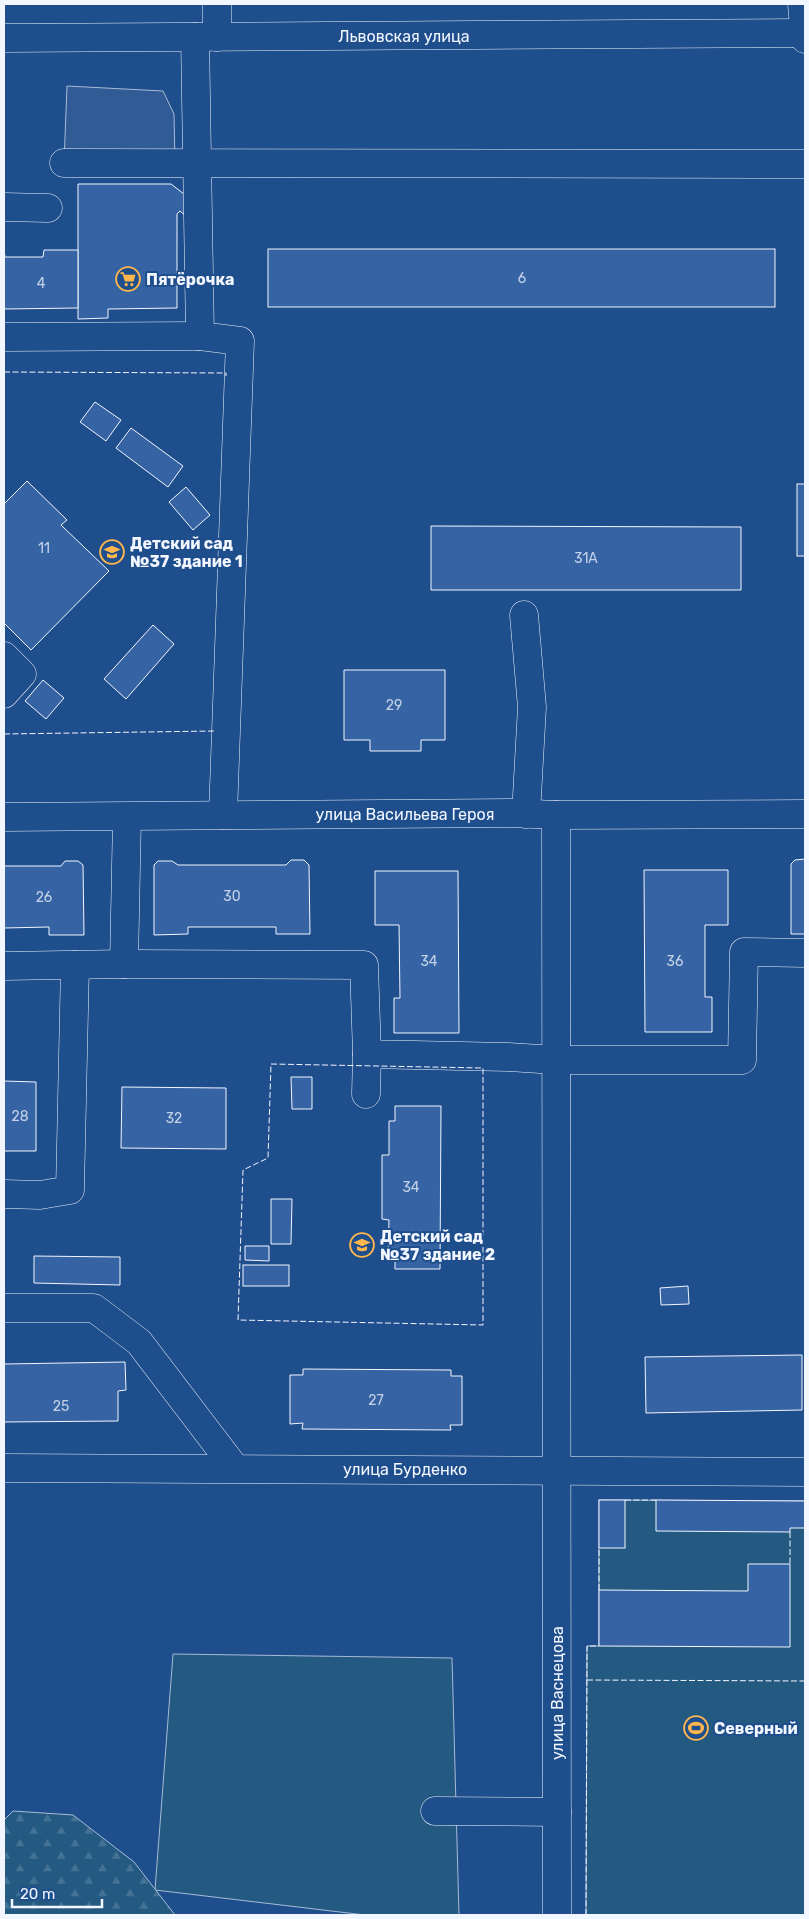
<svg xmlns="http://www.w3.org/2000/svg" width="809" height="1919" font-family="Rubik,sans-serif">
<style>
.grass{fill:#245a82;stroke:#a8bbd7}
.forest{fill:url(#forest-firs);stroke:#a8bbd7}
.parking{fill:#305b95;stroke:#a8bbd7}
.building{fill:#3563a3;stroke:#f2f6ff}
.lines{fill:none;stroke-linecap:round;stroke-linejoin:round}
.minor-casing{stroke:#f2f6ff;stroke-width:29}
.major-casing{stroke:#f2f6ff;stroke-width:29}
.minor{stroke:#1f4e8c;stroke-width:28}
.major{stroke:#1f4e8c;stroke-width:28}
.fence{stroke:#f2f6ff;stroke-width:1;stroke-dasharray:6 2.5;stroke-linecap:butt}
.labels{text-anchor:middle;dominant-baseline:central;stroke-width:4;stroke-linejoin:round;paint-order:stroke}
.number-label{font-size:14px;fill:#c3d1e8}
.street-label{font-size:16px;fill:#f2f6ff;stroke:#1f4e8c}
.poi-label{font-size:16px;font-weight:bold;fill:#f2f6ff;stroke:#1f4e8c;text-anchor:start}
</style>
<defs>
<pattern id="forest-firs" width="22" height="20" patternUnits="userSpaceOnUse" patternTransform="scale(1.25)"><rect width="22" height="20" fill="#245a82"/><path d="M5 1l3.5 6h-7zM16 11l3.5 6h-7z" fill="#447295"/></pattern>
</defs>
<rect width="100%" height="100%" fill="#1f4e8c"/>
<g class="grass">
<path d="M599,1500L805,1501V1915H586L587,1646H599Z"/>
<path d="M173,1654L452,1658L459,1915H365L155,1890Z"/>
</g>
<path class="forest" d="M13,1811L73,1815L134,1862L175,1915H4V1820Z"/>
<path class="parking" d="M67,86L163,91L174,114L175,163H64Z"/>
<g class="building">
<path d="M78,184H171L197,204L187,217L180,211L177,214V308L108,309V318L78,319Z"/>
<rect x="268" y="249" width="507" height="58"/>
<path d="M4,250L5,257H43L44,250H78V308L4,309Z"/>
<path d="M95,402L121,420L106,441L80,422Z"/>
<path d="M131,428L183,466L168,487L116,448Z"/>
<path d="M27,481L67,520L61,525L109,571L31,650L4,623V504Z"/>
<rect x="797" y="484" width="8" height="72"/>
<path d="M186,487L210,515L193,530L169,502Z"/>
<path d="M431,526L741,527V590H431Z"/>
<path d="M153,625L174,644L126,699L104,679Z"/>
<path d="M344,670H445V740H421V751H370V740H344Z"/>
<path d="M43,680L64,698L46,719L25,701Z"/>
<path d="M805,859V934H791V864L795,860Z"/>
<path d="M291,860H304L309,865L310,934H276V927H188V934L154,935V865L158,861H172L178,865H286Z"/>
<path d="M65,861H78L83,865L84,935H49V927L4,928V866H61Z"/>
<path d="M644,870H728V925H705V997H712V1032H645Z"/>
<path d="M375,871H458L459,1033H394V998H400L399,925H375Z"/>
<path d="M291,1077H312V1109H292Z"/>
<path d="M4,1081L36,1082V1151H4Z"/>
<path d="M122,1087L226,1088V1149L121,1148Z"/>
<path d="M395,1106H441L440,1269H395V1255H388L389,1220L382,1219V1155H389V1121H395Z"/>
<path d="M271,1199H292L291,1244H271Z"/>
<path d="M245,1246H269V1261L245,1260Z"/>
<path d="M34,1256L120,1257V1285L34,1283Z"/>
<rect x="243" y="1265" width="46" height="21"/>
<path d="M688,1286L689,1304L661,1305L660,1288Z"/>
<path d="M802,1355V1410L646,1413L645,1357Z"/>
<path d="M125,1362L126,1390L118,1391V1421L4,1422V1364Z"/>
<path d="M303,1369L451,1370V1376H462V1425H450L451,1430L302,1429L303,1423L290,1424V1375H303Z"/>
<rect x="599" y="1500" width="26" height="48"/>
<path d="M656,1500L805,1501V1528H790V1532L656,1531Z"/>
<path d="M748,1564H790V1647L599,1646V1590L748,1591Z"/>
</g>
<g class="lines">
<g class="minor-casing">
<g id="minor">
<path d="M802,4L805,39"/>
<path d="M195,37L200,336L240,341L223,815"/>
<path d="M217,37V4"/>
<path d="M64,163L805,164"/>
<path d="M4,207L48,208"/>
<path d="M4,337L200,336"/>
<path d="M524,615L532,707L526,814"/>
<path d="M4,656L22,674L4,694"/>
<path d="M556,815L557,1915"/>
<path d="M4,817L513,813L556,815L805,814"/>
<path d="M124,964L364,965L367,1054L508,1057L556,1060H742L744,952L805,953"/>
<path d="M4,966L124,964L127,817"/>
<path d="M366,1094L367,1054"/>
<path d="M4,1194L40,1195L70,1190L75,965"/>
<path d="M4,1308H94L139,1342L235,1468"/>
<path d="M4,1468L805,1472"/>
<path d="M435,1811L557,1812"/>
</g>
</g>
<g class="major-casing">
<path id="major" d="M4,38L805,33"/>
</g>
<use href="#minor" class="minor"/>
<use href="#major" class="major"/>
<g class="fence">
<path d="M4,372L226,373V376"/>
<path d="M4,734L215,731"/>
<path d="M271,1064L483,1068V1325L238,1320L243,1170L268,1158Z"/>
<path d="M625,1500H656"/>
<path d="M790,1532V1564"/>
<path d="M599,1590V1548"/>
<path d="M587,1680L805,1681"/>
<path d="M586,1915L587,1646H599"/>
<path d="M805,1915V1838"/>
</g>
</g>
<defs>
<g id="supermarket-ring" transform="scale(1.25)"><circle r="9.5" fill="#1f4e8c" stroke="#ffb74d" stroke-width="1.5"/><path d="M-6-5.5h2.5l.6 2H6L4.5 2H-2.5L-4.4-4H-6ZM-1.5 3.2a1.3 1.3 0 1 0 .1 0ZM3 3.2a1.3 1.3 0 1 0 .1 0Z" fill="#ffb74d"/></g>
<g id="school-ring" transform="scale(1.25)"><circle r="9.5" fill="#1f4e8c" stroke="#ffb74d" stroke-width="1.5"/><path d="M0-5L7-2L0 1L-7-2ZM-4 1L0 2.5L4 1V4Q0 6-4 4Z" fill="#ffb74d"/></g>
<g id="stadium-ring" transform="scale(1.25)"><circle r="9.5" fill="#1f4e8c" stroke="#ffb74d" stroke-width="1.5"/><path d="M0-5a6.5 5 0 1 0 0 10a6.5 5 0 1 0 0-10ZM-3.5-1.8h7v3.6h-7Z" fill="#ffb74d"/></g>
</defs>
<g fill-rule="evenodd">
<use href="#supermarket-ring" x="128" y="279"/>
<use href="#school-ring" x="112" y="552"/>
<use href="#school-ring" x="362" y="1245"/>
<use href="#stadium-ring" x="696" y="1728"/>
</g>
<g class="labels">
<g class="number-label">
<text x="522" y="278">6</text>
<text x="41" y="283">4</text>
<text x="44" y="548">11</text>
<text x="586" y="558">31А</text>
<text x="394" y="705">29</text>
<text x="232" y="896">30</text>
<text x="44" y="897">26</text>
<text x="429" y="961">34</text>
<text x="675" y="961">36</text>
<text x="20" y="1116">28</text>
<text x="174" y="1118">32</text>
<text x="411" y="1187">34</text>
<text x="376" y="1400">27</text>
<text x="61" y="1406">25</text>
</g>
<g class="street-label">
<text x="404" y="36">Львовская улица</text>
<text x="405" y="814">улица Васильева Героя</text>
<text x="405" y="1469">улица Бурденко</text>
<text transform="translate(557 1693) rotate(-90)">улица Васнецова</text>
</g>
<g class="poi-label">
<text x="146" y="279">Пятёрочка</text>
<text x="130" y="543">Детский сад<tspan x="130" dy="18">№37 здание 1</tspan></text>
<text x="380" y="1236">Детский сад<tspan x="380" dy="18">№37 здание 2</tspan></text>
<text x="714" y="1728">Северный</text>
</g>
</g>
<rect width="809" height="1919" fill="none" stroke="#f2f6ff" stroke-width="10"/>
<path d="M12 1899v8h90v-8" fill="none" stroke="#f2f6ff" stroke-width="2.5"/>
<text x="20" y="1899" font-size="15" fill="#f2f6ff" stroke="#1f4e8c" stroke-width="4" paint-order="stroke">20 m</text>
</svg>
